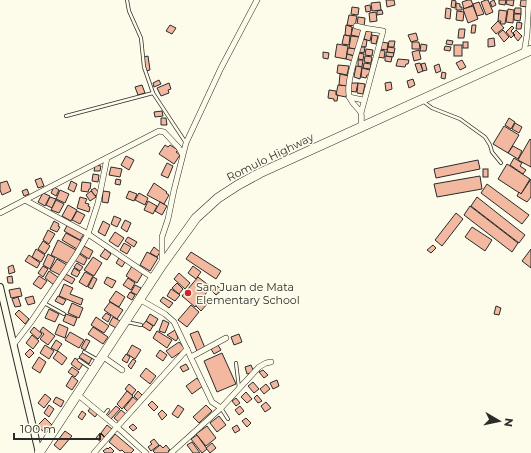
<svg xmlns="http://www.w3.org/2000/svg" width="531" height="453" font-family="Montserrat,sans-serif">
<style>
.building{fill:#f2b8a0;stroke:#2b2b2b}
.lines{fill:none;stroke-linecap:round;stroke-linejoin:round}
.service-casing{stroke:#2b2b2b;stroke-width:4}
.minor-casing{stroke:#2b2b2b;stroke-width:6}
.tertiary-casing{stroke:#2b2b2b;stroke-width:8}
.trunk-casing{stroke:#2b2b2b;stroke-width:10}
.service{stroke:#fdfbea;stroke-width:2.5}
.minor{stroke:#fdfbea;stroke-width:5}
.tertiary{stroke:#fdfbea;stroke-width:6}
.trunk{stroke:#fdfbea;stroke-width:9}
.poi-dot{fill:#c62828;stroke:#fdfbea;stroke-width:1.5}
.labels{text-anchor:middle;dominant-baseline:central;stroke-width:3;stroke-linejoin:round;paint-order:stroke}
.street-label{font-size:11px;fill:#2b2b2b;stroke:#fdfbea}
.poi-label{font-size:11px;fill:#2b2b2b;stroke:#fdfbea;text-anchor:start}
</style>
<rect width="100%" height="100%" fill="#fdfbea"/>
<g class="building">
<path d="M386,0H394L395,5L387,7Z"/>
<path d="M452,0L456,1L455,8L451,7Z"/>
<path d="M468,0H471L473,5L464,9L462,2Z"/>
<path d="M486,0H488L493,12L486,15L481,2Z"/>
<path d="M494,0L496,5L492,7L490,2Z"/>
<path d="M499,0H506L505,5L499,4Z"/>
<path d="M507,0H514L513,6L506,4Z"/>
<path d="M521,0H528L527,7L520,6Z"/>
<path d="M380,2L381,10L372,11L371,3Z"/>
<path d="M479,2L484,14L477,16L473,4Z"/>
<path d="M456,3L460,4V7H462V10H456Z"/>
<path d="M370,5L371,11L366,12L365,6Z"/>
<path d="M473,6L478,19L468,23L463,9Z"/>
<path d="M352,7L359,8L358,15L351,14Z"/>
<path d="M446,8L451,9L450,19L445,18Z"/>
<path d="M515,8H521V14L514,13Z"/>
<path d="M508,9L514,10L513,23L506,22Z"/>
<path d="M382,10L383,14L377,15V11Z"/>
<path d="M499,10L507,11L505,24H500L501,21H498Z"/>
<path d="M457,11L464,12L463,21L456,20Z"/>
<path d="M376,12L377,21L370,22L369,13Z"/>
<path d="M514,14H521L520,21L514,20Z"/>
<path d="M349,15L357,16L355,26L347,25Z"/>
<path d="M358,17L365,18L364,27L357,25Z"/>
<path d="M498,21L504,28L496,34L491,28Z"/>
<path d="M517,22L522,23L521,29H516Z"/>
<path d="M170,25L176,28L172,34L166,31Z"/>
<path d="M346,25L352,27L351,36L345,35Z"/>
<path d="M472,25H476L475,33H471Z"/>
<path d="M512,26L514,28L511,31L514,35L511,38L506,32Z"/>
<path d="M353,27L362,29L360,37L351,35Z"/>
<path d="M459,29H465L464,38H458Z"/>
<path d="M503,30L509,37L504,42L498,34Z"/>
<path d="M516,30L522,36L518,41L514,36L515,35L513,33Z"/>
<path d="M366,31L372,32L370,41L364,39Z"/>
<path d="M416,33L418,40L411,42L408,35Z"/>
<path d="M344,35L350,36L349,45L342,44Z"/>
<path d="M372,35L378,36L376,44L371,43Z"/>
<path d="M351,36L359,37L357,49L349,48Z"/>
<path d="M494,38L495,46L488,47V39Z"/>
<path d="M362,39L367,40L366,47H361Z"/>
<path d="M447,40L453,41L452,45L446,44Z"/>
<path d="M389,41H395L394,47H388Z"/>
<path d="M381,42L388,43L387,50L380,49Z"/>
<path d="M412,42H419L420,49H412Z"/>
<rect x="463" y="42" width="5" height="6"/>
<path d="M337,44L348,46L346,59L335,57Z"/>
<path d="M421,44L427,45L426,51H420Z"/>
<rect x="454" y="45" width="8" height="11"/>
<path d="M445,46L451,47L450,51L444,50Z"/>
<path d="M360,47H365L364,53L359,52Z"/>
<path d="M388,47L395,48L394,53L387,52Z"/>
<path d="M348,48L357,49L355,56L347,54Z"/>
<path d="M366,49L373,50L372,56L365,55Z"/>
<path d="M379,50L385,51L384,58L377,57Z"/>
<path d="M419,50L421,59L414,61L412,52Z"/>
<path d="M323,52L329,53L328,59L323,58Z"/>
<path d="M386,52L394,53L393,57L386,56Z"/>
<path d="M359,53L364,54L363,60L358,59Z"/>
<path d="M347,54L354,56L353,61L346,59Z"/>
<path d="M148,56L150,70L145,71L144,57Z"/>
<path d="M365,56L372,57L371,63L364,62Z"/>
<path d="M385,56L392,57L391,62L385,61Z"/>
<path d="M398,59L409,60L408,64H406L405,67L396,66Z"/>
<path d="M358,60H363L362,67L358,66Z"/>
<path d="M462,60L466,67L460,70L456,63Z"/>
<path d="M364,63L371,64L370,69L363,68Z"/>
<path d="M420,63L423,71L418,73L415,64Z"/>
<path d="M425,63L427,70L423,71L421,64Z"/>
<path d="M439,64L441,71L436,73L434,66Z"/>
<path d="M338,65L349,66L347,75L337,73Z"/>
<path d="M356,66L362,67L360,79L354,77Z"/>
<path d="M362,68L370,70L369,75H367L366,78L361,77Z"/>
<path d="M442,72L446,73L445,79L441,78Z"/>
<path d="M340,74L349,76L347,86L339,85Z"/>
<path d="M413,79L415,85L409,88L407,81Z"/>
<path d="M159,80L161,84L154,87L153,83Z"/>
<path d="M391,82L392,89L386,91L385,83Z"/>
<path d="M169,83L171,89L168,90L169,93L161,96L157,88Z"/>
<path d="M352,83H358L356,92L349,91L350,84H352Z"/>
<path d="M358,83L365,84L363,94L357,93Z"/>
<path d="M142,85L145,93L138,95L135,87Z"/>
<path d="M338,85L348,86L346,97L336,95Z"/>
<path d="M329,90L336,91V95H338L337,101H334V99L328,98Z"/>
<path d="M162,111L163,116L155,117L154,112Z"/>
<path d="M161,118H166L167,125H161Z"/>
<path d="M509,118L515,122L511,129L505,125Z"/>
<path d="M515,123L522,127L519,133L512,129Z"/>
<path d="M504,126L519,135L508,153L493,144Z"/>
<path d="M530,139L531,140V167L518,160Z"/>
<path d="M165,145L168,147L170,145L178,150L176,152L180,155L174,164L159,154Z"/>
<path d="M513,146L522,151L518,159L508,153Z"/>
<path d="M126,156L134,160L129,170L121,165Z"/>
<path d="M514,158L522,163L520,166L526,170L523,174L510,165Z"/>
<path d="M478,160L480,169L436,178L434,169Z"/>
<path d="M167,163L173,166L168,178L161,175Z"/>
<path d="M507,164L530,179L521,194L498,179Z"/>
<path d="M95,165L101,166L100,171H94Z"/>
<path d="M111,167L122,169L120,177L109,175Z"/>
<rect x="483" y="169" width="5" height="8"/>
<path d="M93,174L99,175L98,182L92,181Z"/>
<path d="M480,176L482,189L437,197L434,184Z"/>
<path d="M41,178L44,186L38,188L35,180Z"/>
<path d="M116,179L121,180L120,185L115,184Z"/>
<path d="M531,179V197L527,202L517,196L519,192L521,194Z"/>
<path d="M7,181L11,191L2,195L0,190V183Z"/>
<path d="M71,181L77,184L74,192L68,189Z"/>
<path d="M82,182L91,183L90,189H89L88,192L81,191Z"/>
<path d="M154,183L167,192L166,193L169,195L164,204L147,195Z"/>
<path d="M487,184L529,215L522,224L481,193Z"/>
<path d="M54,187L59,190L56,196L51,193Z"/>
<path d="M95,188L99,193L95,196L91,190Z"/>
<path d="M27,189L29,194L24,196L22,191Z"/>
<path d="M60,190L69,194L65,203L56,199Z"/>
<path d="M91,191L96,197L90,201L86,195Z"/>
<path d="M103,191L110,192L108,203L102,202Z"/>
<path d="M129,191L137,194L134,201L126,198Z"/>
<path d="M43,193L50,196L45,206L38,202Z"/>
<path d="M139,193L148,198L145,205L135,200Z"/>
<path d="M50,197L56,199L52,208L46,205Z"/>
<path d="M80,197L87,199L85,203L89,204L88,206L90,207L89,212L77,208Z"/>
<path d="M477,197L525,235L519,243L471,206Z"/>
<path d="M56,200L64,204L59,213L51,210Z"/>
<path d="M148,201L157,206L153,214L144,210Z"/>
<path d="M160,202L167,206L162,215L155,211Z"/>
<path d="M68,205L77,210L71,221L62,216Z"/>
<path d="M470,206L518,243L512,252L464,215Z"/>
<path d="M77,211L85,215L80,224L72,220Z"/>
<path d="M456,213L463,219L442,246L435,240Z"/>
<path d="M114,216L121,219L117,227L111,224Z"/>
<path d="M125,220L131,223L127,232L121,228Z"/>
<path d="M54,221L59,224L58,226L60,227L57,232L50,229Z"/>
<path d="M103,221L110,225L105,236L98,232Z"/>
<path d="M68,224L84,234L80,240L64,231Z"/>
<path d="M472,227L492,240L485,251L465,237Z"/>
<path d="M48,230L55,234L49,244L43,240Z"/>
<path d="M115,232L124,238L118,247L109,241Z"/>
<path d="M66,233L81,241L77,249L62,240Z"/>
<path d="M128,237L137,242L134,247L125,241Z"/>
<path d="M58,240L76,250L69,264L51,255Z"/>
<path d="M43,241L50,246L45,254L38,249Z"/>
<path d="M124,243L131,247L127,254L120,250Z"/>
<path d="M433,245L436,248L431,253L427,250Z"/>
<path d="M84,246L93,251L89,259L80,253Z"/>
<path d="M154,247L160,252L157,257L150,253Z"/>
<path d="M36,249L45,255L41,262L32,257Z"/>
<path d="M105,249L111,254L107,260L100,256Z"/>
<path d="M531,249V268L522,261Z"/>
<path d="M147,252L158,258L150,271L140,265Z"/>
<path d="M191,252L221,271L216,279L186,259Z"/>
<path d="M78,253L87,259L84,265L74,260Z"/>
<path d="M48,254L55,258L50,269L43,265Z"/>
<path d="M29,255L40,263L37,268L25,261Z"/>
<path d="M93,257L102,263L94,276L84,270Z"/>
<path d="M119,258L125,262L122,267L116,263Z"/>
<path d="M57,259L67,265L60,275L50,270Z"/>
<path d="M77,263L83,267L80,271L74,267Z"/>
<path d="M13,265L15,272L9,274L8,267Z"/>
<path d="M43,266L48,269L43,277L38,273Z"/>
<path d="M132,266L143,273L137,283L126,276Z"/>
<path d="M193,266L201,272L196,279L188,273Z"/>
<path d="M74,268L80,272L77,277L71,274Z"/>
<path d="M49,271L59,278L54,285L45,278Z"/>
<path d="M85,272L93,276L87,287L79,282Z"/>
<path d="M179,273L190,283L185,289L174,279Z"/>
<path d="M66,274L75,279L72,284L63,279Z"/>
<path d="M12,276L13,283H8L7,277Z"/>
<path d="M39,276L47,281L41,289L33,284Z"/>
<path d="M93,277L97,279L92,289L88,287Z"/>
<path d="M107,277L116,281L112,288L104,283Z"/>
<path d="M198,277L211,287L195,307L182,296Z"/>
<path d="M128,278L135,283L131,290L123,285Z"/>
<path d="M177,283L183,289L179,294L172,288Z"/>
<path d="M64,284L73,288L70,294L83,299L81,305L59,296Z"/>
<path d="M135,285L141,288L137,295L131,292Z"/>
<path d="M217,286L222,290L216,295L212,291Z"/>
<path d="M20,288L22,296L11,298L9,290Z"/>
<path d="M171,289L180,295L175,301L167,296Z"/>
<path d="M116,291L125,297L119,307L109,301Z"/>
<path d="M130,292L135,295L132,300L127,297Z"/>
<path d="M33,296L35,303L28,305L25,298Z"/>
<path d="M58,296L66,300L63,305L55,301Z"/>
<path d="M18,297L21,306L15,307L12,299Z"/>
<path d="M163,297L173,303L169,308L160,301Z"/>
<path d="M202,300L207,304L201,311L196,306Z"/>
<path d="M110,302L123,310L117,319L104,310Z"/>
<path d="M72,303L83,308L79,318L68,313Z"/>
<path d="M191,305L199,312L187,327L178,320Z"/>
<path d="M496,306L501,308L499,315L494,314Z"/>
<path d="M49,309L59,314L55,322L45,318Z"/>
<path d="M19,310L29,319L25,324L15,314Z"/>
<path d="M106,313L111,316L108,322L102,318Z"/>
<path d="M66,314L77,318L74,326L63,321Z"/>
<path d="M150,314L158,319L154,326L146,321Z"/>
<path d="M96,317L109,326L104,333L91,325Z"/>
<path d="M113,317L120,321L116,328L109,324Z"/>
<path d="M163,320L169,323L165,333L159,331Z"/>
<path d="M146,321L153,326L150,331L142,326Z"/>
<path d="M59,324L68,328L65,338L55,334Z"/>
<path d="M34,327L42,334L38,339L30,332Z"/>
<path d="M43,327L55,336L48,345L40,339L44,334L40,331Z"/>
<path d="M93,327L108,337L103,344L88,334Z"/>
<path d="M175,330L178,338L176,341L167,335Z"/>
<path d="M157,331L172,340L167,348L153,338Z"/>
<path d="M198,331L205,348L197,351L190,334Z"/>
<path d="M70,332L84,340L79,348L65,340Z"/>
<path d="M239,334L242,342L234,345L231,337Z"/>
<path d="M32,335L39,341L33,349L26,343Z"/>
<path d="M86,339L90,341L85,350L81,348Z"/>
<path d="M56,340L62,344L57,351L51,348Z"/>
<path d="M179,342L185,349L172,358L166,351Z"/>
<path d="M45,345L54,351L49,359L40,353Z"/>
<path d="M132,345L141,350L135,359L127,354Z"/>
<path d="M218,345L221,350L214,354L211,349Z"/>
<path d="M30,349L34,353L29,358L25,354Z"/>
<path d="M160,350L167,355L163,361L156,356Z"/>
<path d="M58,351L67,358L62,365L53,358Z"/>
<path d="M83,352L92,358L89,364L79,357Z"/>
<path d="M222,353L236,384L217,392L204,361Z"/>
<path d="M126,354L130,357L127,363L122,360Z"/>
<path d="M39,357L46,362L40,373L32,368Z"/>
<path d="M75,358L83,364L79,370L71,364Z"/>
<path d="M133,359L136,361L131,369L128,366Z"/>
<path d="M186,364L189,369L183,372L180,367Z"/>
<path d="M251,365L254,372L247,374L245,367Z"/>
<path d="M72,367L79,372L75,377L68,372Z"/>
<path d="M146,368L156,376L150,384L140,376Z"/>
<path d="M263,370L268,375L264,378L259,372Z"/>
<path d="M72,376L78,381L72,390L66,386Z"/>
<path d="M197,378L203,386L192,394L186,386Z"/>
<path d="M277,380L279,386L273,389L270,383Z"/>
<path d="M253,382L259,389L254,393L248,386Z"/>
<path d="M129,384L136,390L132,395L125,389Z"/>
<path d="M266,384L270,389L264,394L260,389Z"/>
<path d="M127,391L133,396L122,409L117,404Z"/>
<path d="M138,391L143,396L139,401L134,396Z"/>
<path d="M246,392L252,399L247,403L241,397Z"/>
<path d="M45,394L51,399L44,408L38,403Z"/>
<path d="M257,395L262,401L258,403L254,398Z"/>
<path d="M56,397L64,401L61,407L53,402Z"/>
<path d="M133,397L139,402L129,413L124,408Z"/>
<path d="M236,398L240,403L236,406L232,401Z"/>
<path d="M152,401L158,407L154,411L148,405Z"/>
<path d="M266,402L271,408L265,412L261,406Z"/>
<path d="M49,405L54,409L49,417L44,413Z"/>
<path d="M178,405L184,409L178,418L172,414Z"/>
<path d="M206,405L212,411L199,423L193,417Z"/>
<path d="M116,406L120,409L111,419L107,416Z"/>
<path d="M240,406L244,411L239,415L235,410Z"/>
<path d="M91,407L98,413L95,417L88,411Z"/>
<path d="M121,410L127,415L120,423L114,418Z"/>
<path d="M162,410L167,415L162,420L158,414Z"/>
<path d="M82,411L86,414L82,420L78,417Z"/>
<path d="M219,416L226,425L217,432L210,423Z"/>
<path d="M45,418L52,425L44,432L37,426Z"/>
<path d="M246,418L251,423L247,427L242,421Z"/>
<path d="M133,424L137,428L133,431L129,427Z"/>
<path d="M107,425L112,429L105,437L101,433Z"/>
<path d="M237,425L240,430L235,433L232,428Z"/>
<path d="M207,426L216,438L206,446L196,434Z"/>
<path d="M65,431L72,436L60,450L54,445Z"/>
<path d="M100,433L105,438L101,442L96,438Z"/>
<path d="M115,434L134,450L131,453H125L122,450L120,451L109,442Z"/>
<path d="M197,435L207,449L202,453L191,439Z"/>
<path d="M154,439L159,445L151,451L148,447L152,444L150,442Z"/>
<path d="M192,442L200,453H193L187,445Z"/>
<path d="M212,443L216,448L210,453L206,448Z"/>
<path d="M160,445L163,448L166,445L170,450L168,451L170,453H155L153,451Z"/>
<path d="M110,447L114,451L112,453H105L103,451L107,448L108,449Z"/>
</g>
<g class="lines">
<g class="service-casing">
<g id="service">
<path d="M127,0L129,11L141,38L144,67L153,93L186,143"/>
<path d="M424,102L432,108L460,119L485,137L490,145L492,152L501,163"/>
<path d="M66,116L153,93"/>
<path d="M44,303L64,314"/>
<path d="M127,322L141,325"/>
<path d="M84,352L98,360"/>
<path d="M79,360L92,369"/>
<path d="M236,363L239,388"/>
<path d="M221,408L228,419"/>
<path d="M104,415L108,410"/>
</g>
</g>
<g class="minor-casing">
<g id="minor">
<path d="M356,26L364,28"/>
<path d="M524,53L527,35L529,0"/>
<path d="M349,97L363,100"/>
<path d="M361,113L383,31L364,28C360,45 346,79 349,95C350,103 358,107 361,113C362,117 361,122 361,126"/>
<path d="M25,200L159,131L164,132L179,148L182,154"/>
<path d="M0,213L25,200L88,234L153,278"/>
<path d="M162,264V237L168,219L174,190L186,143L221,68L257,0"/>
<path d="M139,299L165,314L174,322L212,402L221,408"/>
<path d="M14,344L31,322L76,255L88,234L98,203L107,158"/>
<path d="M102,356L122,370"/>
<path d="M191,357L226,338"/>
<path d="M77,394L117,427L94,453"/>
<path d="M146,453L117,427L187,349"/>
<path d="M171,453L221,408L259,367L266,363L271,362"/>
</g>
</g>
<g class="tertiary-casing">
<path id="tertiary" d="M0,287L39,453"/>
</g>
<g class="trunk-casing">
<path id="trunk" d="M39,453L162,265L196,218L218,198L238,185L260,173L531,50"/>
</g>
<use href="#service" class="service"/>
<use href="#minor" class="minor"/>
<use href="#tertiary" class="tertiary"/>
<use href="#trunk" class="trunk"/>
</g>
<circle class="poi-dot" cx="188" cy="293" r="4"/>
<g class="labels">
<g class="street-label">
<text transform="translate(270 157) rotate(-26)">Romulo Highway</text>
</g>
<g class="poi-label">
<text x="196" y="287">San Juan de Mata<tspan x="196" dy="13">Elementary School</tspan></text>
</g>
</g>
<g transform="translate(499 421) rotate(99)" stroke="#fdfbea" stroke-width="3" paint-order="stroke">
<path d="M0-3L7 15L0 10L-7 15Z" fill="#2b2b2b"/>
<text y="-6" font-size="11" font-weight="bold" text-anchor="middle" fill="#2b2b2b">N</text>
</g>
<path d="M14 433v6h86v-6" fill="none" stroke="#2b2b2b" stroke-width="2"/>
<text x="20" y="433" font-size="12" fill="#2b2b2b" stroke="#fdfbea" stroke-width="3" paint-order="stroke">100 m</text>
</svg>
